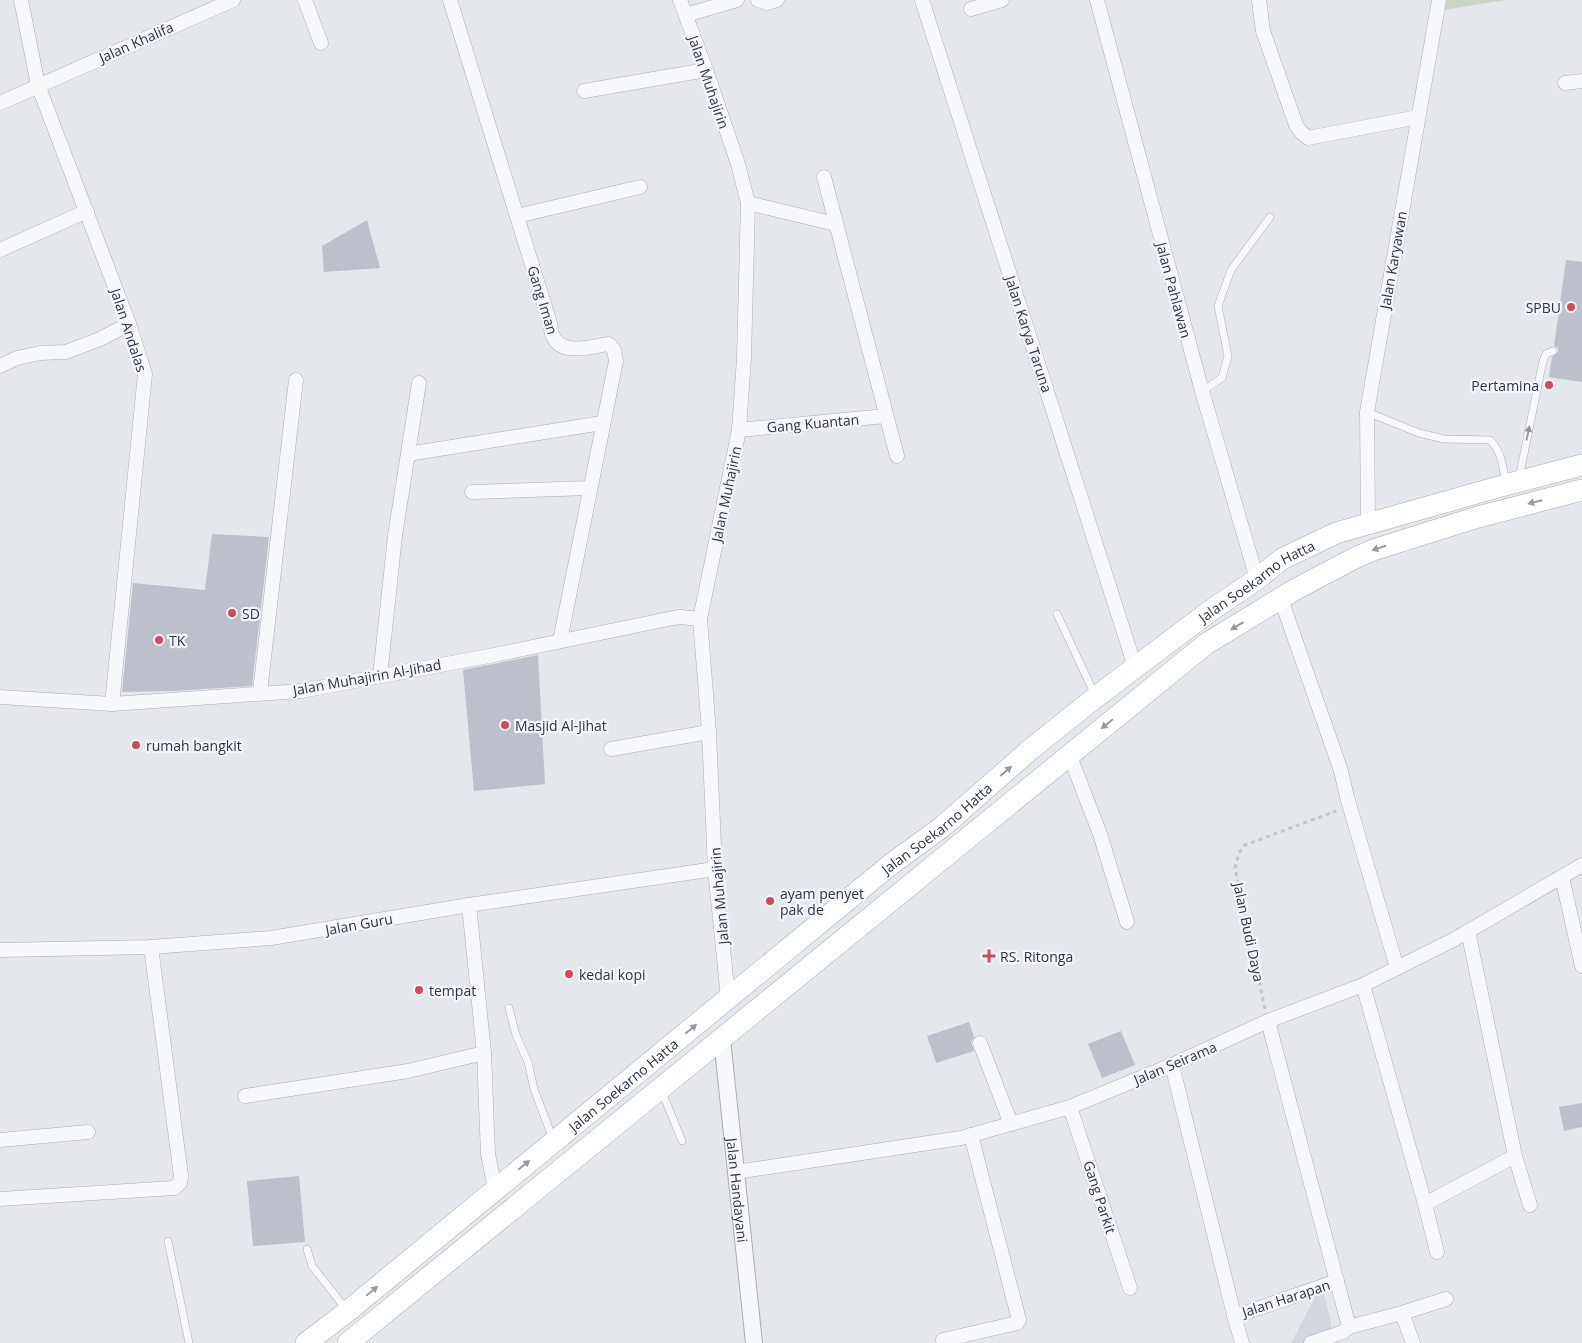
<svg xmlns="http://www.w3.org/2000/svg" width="1582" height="1343" font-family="'Open Sans',sans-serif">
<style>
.built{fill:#d2d6de}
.green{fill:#c9d6c5}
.building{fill:#bbc0ca}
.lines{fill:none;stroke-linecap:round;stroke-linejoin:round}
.service-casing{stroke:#a9aeb7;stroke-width:8}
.minor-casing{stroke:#a9aeb7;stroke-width:15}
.tertiary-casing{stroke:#a9aeb7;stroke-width:18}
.primary-casing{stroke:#a3abb8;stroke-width:22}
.path{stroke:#c2c5cb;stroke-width:3;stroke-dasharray:4 4;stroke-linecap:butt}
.service{stroke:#f7f8fa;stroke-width:7}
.minor{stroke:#f7f8fa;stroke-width:14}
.tertiary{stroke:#f7f8fa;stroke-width:16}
.primary{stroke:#fff;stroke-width:21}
.oneway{fill:#9196a0}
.oneway2{fill:#959aa2}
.poi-dot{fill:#d1495b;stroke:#f4f6f9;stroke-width:2}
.labels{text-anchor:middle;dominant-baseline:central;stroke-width:4.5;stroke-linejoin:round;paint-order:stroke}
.street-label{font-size:14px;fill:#2b3445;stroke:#f4f6f9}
.poi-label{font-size:14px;fill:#2b3445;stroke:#f4f6f9;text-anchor:start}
</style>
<rect width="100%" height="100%" fill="#e4e7ec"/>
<path class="built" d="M1322,1283L1335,1343H1291Z"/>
<path class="green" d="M1444,0H1506L1443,10Z"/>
<g class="building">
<path d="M367,220L380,268L324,272L322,246Z"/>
<path d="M1566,260L1582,262V382L1549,377L1552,357L1558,352V348L1554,346Z"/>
<path d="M212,534L269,537L252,686L173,691L122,692L133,583L205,590Z"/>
<path d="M538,655L545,784L474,791L463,670Z"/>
<path d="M969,1022L974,1037L971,1042L974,1051L936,1063L927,1036Z"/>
<path d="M1121,1031L1135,1065L1102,1078L1088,1044Z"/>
<path d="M1582,1103V1127L1564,1131L1559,1107Z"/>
<path d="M299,1176L305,1242L253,1246L247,1181Z"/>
</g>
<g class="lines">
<g class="service-casing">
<g id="service">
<path d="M1202,391L1222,378L1228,356L1218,306L1231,270L1270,217"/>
<path d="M1367,412L1419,433L1444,439L1490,440C1502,452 1503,466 1505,482"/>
<path d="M1519,478L1543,361L1546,354L1553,351"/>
<path d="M1057,614L1095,695"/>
<path d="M509,1008L516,1035L528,1062L534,1089L553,1139"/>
<path d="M662,1092L682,1141"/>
<path d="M168,1241L189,1343"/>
<path d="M307,1249L312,1266L346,1309"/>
</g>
</g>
<g class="minor-casing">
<g id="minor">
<path d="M21,0L38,85L129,324L145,374L112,704"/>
<path d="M305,0L321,43"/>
<path d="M450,0L550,323C551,328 551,334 554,338C564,356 592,346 609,344L614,350L616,361L560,641"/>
<path d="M680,0L706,70L738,164L748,203L744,358L739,430L700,619L709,732L715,869L728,998"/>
<path d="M758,0L767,3L777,0"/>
<path d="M922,0L1135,667"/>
<path d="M1097,0L1202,391L1257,579"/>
<path d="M1259,0L1263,31L1296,125L1301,132L1308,138L1418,117"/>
<path d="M971,9L1002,0"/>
<path d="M686,15L737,0"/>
<path d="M1565,83L1582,81"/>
<path d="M584,91L706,70"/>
<path d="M0,103L233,0"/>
<path d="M824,177L897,456"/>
<path d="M748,203L835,224"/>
<path d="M517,216L640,187"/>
<path d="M0,250L87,211"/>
<path d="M0,366L17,358L40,353L66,352L100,339L129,324"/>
<path d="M739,430L886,416"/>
<path d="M408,454L602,423"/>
<path d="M472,492L590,488"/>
<path d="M1368,522L1367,412L1439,0"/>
<path d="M1281,599L1341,771L1347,797L1397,968"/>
<path d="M380,676L395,536L419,383"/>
<path d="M260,692L296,380"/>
<path d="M0,697L112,704L301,691L489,656L673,618L680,617L700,619"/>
<path d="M611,749L709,732"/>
<path d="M1069,754L1100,834L1127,922"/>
<path d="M1562,877L1582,966"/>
<path d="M469,905L484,1053L488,1154L495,1189"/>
<path d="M1468,931L1515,1156L1530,1205"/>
<path d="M0,950L151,947L271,938L469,905L715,869"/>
<path d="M1363,985L1425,1204"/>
<path d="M1268,1021L1349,1327"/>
<path d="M980,1043L1011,1124"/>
<path d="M1172,1065L1234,1315L1242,1343"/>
<path d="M245,1096L408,1071L484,1053"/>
<path d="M1070,1107L1130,1288"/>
<path d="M0,1140L88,1132"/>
<path d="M736,1172L961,1138L1070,1107L1172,1065L1268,1021L1363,985L1453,940L1582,865"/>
<path d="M0,1199L174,1188L180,1183L181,1176L151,947"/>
<path d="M1437,1252L1425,1204L1515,1156"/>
<path d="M1402,1313L1446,1299"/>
<path d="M1234,1315L1245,1313L1337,1281"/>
<path d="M943,1340L1017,1323L1019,1320L971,1135"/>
<path d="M1311,1343L1343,1332L1349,1327L1402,1313L1413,1343"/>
</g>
</g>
<g class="tertiary-casing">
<g id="tertiary">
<path id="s1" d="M722,1039L754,1343"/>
</g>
</g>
<g class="primary-casing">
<g id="primary">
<path id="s2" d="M306,1343L348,1311L890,865L942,827L1031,749L1096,697L1210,611L1257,579L1282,559L1336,533L1505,485L1582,465"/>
<path d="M348,1343L1206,644L1296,589L1353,559L1373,550L1478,517L1582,490"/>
</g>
</g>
<path class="path" d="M1265,1009L1235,868L1239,853L1245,845L1336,811"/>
<use href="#service" class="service"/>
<use href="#minor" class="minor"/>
<use href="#tertiary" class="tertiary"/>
<use href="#primary" class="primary"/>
</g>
<defs><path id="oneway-solid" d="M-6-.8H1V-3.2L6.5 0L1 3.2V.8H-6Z" transform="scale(1.25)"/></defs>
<use class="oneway" href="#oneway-solid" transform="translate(1528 433) rotate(-78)"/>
<g class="oneway2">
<use href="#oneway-solid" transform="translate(1535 502) rotate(166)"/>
<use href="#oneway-solid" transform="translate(1379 548) rotate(162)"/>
<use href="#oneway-solid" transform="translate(1237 626) rotate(149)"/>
<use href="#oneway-solid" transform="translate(1107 724) rotate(141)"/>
<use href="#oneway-solid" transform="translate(1006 771) rotate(-41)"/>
<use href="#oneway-solid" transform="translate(691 1029) rotate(-40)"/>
<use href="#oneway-solid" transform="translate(524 1165) rotate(-39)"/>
<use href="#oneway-solid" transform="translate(372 1291) rotate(-40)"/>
</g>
<g class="poi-dot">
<circle cx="1571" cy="307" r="5"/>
<circle cx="1549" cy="385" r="5"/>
<circle cx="232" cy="613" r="5"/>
<circle cx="159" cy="640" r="5"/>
<circle cx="505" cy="725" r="5"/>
<circle cx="136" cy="745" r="5"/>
<circle cx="770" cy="901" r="5"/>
<path d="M986.5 948.5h5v5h5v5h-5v5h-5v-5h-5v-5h5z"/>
<circle cx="569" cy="974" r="5"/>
<circle cx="419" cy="990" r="5"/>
</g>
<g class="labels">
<g class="street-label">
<text transform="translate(136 42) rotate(-24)">Jalan Khalifa</text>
<text transform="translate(709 82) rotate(71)">Jalan Muhajirin</text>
<text transform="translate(1393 260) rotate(-80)">Jalan Karyawan</text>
<text transform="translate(1174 290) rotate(75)">Jalan Pahlawan</text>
<text transform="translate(543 300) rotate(73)">Gang Iman</text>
<text transform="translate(129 330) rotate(72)">Jalan Andalas</text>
<text transform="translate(1029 334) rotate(72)">Jalan Karya Taruna</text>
<text transform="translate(813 423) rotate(-5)">Gang Kuantan</text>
<text transform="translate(726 494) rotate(-78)">Jalan Muhajirin</text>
<text stroke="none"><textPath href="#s2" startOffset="1219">Jalan Soekarno Hatta</textPath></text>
<text transform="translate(367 677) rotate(-10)">Jalan Muhajirin Al-Jihad</text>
<text stroke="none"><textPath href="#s2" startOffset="814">Jalan Soekarno Hatta</textPath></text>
<text transform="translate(719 896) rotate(-95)">Jalan Muhajirin</text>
<text transform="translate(359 924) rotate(-10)">Jalan Guru</text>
<text transform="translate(1249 932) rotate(78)">Jalan Budi Daya</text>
<text transform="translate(1175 1063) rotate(-23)">Jalan Seirama</text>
<text stroke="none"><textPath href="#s2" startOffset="409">Jalan Soekarno Hatta</textPath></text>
<text stroke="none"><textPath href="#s1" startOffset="152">Jalan Handayani</textPath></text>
<text transform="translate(1100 1197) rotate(72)">Gang Parkit</text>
<text transform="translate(1286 1298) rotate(-18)">Jalan Harapan</text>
</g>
<g class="poi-label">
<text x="1561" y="307" text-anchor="end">SPBU</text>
<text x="1539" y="385" text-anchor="end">Pertamina</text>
<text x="242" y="613">SD</text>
<text x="169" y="640">TK</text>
<text x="515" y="725">Masjid Al-Jihat</text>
<text x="146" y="745">rumah bangkit</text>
<text x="780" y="893">ayam penyet<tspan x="780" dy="16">pak de</tspan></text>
<text x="1000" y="956">RS. Ritonga</text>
<text x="579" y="974">kedai kopi</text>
<text x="429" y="990">tempat</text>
</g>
</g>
</svg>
